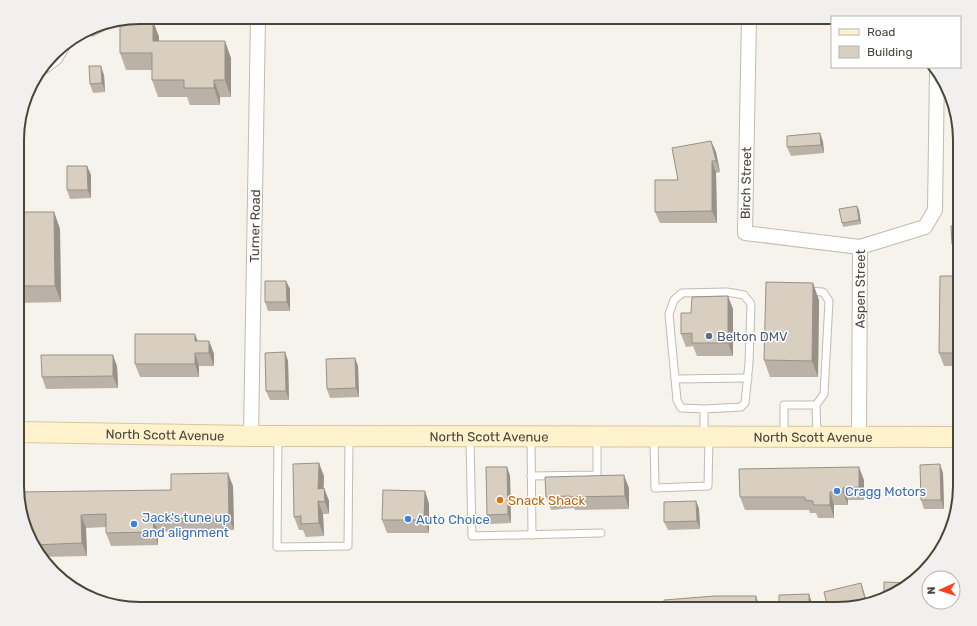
<svg xmlns="http://www.w3.org/2000/svg" width="977" height="626" font-family="Rubik,sans-serif">
<style>
.lines{fill:none;stroke-linecap:round;stroke-linejoin:round}
.service-casing{stroke:#c2bbae;stroke-width:9}
.minor-casing{stroke:#c2bbae;stroke-width:16}
.secondary-casing{stroke:#d6c79b;stroke-width:22}
.service{stroke:#fff;stroke-width:7}
.minor{stroke:#fff;stroke-width:14}
.secondary{stroke:#fff3cd;stroke-width:20}
.wall{fill:#bab2a6}
.shaded-wall{fill:#979187}
.building{fill:#d8cfc1;stroke:#979187}
.service-dot{fill:#5c6f8a;stroke:#fff;stroke-width:1.5}
.shop-dot{fill:#3f7fe0;stroke:#fff;stroke-width:1.5}
.food-dot{fill:#e8710a;stroke:#fff;stroke-width:1.5}
.labels{text-anchor:middle;dominant-baseline:central;stroke-width:3;stroke-linejoin:round;paint-order:stroke}
.street-label{font-size:13px;fill:#4b4439;stroke:#fff}
.service-label{font-size:13px;fill:#4e5e75;stroke:#fff;text-anchor:start}
.shop-label{font-size:13px;fill:#366cbe;stroke:#fff;text-anchor:start}
.food-label{font-size:13px;fill:#c56008;stroke:#fff;text-anchor:start}
.rim{fill:none;stroke:#4b4439;stroke-width:2}
</style>
<rect width="100%" height="100%" fill="#f6f3ec"/>
<g class="lines">
<g class="service-casing">
<g id="service">
<path d="M807,291L823,292L829,301L824,394L816,405L817,435"/>
<path d="M675,379L748,378"/>
<path d="M704,435V409L741,407L745,403L749,363L751,304L744,295L727,292L682,293L674,300L669,314L677,400L681,408L704,409"/>
<path d="M784,435V405H816"/>
<path d="M278,437L277,547L348,546L349,438"/>
<path d="M531,437L532,535"/>
<path d="M654,437L655,488L708,486L709,439"/>
<path d="M470,438L472,536L601,533"/>
<path d="M531,476L597,475V437"/>
</g>
</g>
<g class="minor-casing">
<g id="minor">
<path d="M749,17L745,233L860,247"/>
<path d="M44,66L55,58L63,45"/>
<path id="s1" d="M251,436L258,17"/>
<path id="s2" d="M859,438L860,247L925,227L935,210L937,71"/>
</g>
</g>
<g class="secondary-casing">
<g id="secondary">
<path id="s3" d="M18,432L251,436L960,437"/>
</g>
</g>
<use href="#service" class="service"/>
<use href="#minor" class="minor"/>
<use href="#secondary" class="secondary"/>
</g>
<g class="wall">
<path d="M118,21L119,24L92,37L88,29L93,26Z"/>
<path d="M153,21L159,37V41L231,58V97H220V105H190L187,97H158L152,80V70H126L120,53Z"/>
<path d="M104,75L105,92L93,93L90,84Z"/>
<path d="M820,133L823,142L824,153L791,156L787,147Z"/>
<path d="M711,141L716,152L720,172L716,173L717,223H660L655,212L678,180Z"/>
<path d="M87,166L91,175V198L70,199L67,190Z"/>
<path d="M859,210L861,224L843,227L842,223Z"/>
<path d="M18,212H54L60,229L61,302L18,303Z"/>
<path d="M960,226V252H955L952,244Z"/>
<path d="M960,276V366H944L939,353Z"/>
<path d="M286,281L290,289V311H268L265,302Z"/>
<path d="M819,300L818,377H770L764,360Z"/>
<path d="M733,309V356H697L693,346L686,347L681,334Z"/>
<path d="M198,341H209L214,354V366H199V377H140L135,364Z"/>
<path d="M285,352L288,361L289,400H270L266,391Z"/>
<path d="M355,358L358,366L359,397L330,398L327,389Z"/>
<path d="M117,366L118,388L46,389L42,377Z"/>
<path d="M507,467L510,476L511,523L490,524L487,515Z"/>
<path d="M943,473L944,509H924L921,500Z"/>
<path d="M324,476L323,488H324L329,501V514H323L324,536L306,537L303,530H299L294,517Z"/>
<path d="M864,480V500H848V505H834V518H818L816,513H810L809,510H745L740,497Z"/>
<path d="M233,486L234,530L158,532V545L111,546L106,533V527L86,528L87,556L42,557L34,548L18,502L171,490Z"/>
<path d="M629,488V509L575,510L574,508L551,510L546,497Z"/>
<path d="M425,491L429,504V533H387L382,520Z"/>
<path d="M696,501L699,509L700,529L668,530L664,522Z"/>
</g>
<g class="shaded-wall">
<path d="M153,21L159,37V58L153,41Z"/>
<path d="M225,41L231,58V97L225,80Z"/>
<path d="M101,66L104,75L105,92L102,83Z"/>
<path d="M214,80L220,97V105L214,88Z"/>
<path d="M820,133L823,142L824,153L821,145Z"/>
<path d="M711,141L716,152L720,172L716,161Z"/>
<path d="M712,161L716,173L717,223L712,211Z"/>
<path d="M87,166L91,175V198L88,190Z"/>
<path d="M857,206L859,210L861,224L859,220Z"/>
<path d="M54,212L60,229L61,302L55,286Z"/>
<path d="M286,281L290,289V311L287,302Z"/>
<path d="M813,283L819,300L818,377L812,361Z"/>
<path d="M728,296L733,309V356L728,343Z"/>
<path d="M195,334L200,347L195,341Z"/>
<path d="M209,341L214,354V366L209,353Z"/>
<path d="M285,352L288,361L289,400L286,391Z"/>
<path d="M195,353L199,366V377L195,364Z"/>
<path d="M113,355L117,366L118,388L113,376Z"/>
<path d="M355,358L358,366L359,397L356,388Z"/>
<path d="M319,463L324,476L323,502L318,489Z"/>
<path d="M940,464L943,473L944,509L941,500Z"/>
<path d="M507,467L510,476L511,523L508,514Z"/>
<path d="M859,467L864,480V500L859,487Z"/>
<path d="M228,473L233,486L234,530L229,518Z"/>
<path d="M624,475L629,488V509L625,496Z"/>
<path d="M324,488L329,501V514L325,502Z"/>
<path d="M843,488L848,500V505L843,492Z"/>
<path d="M425,491L429,504V533L424,520Z"/>
<path d="M830,492L834,505V518L830,505Z"/>
<path d="M318,501L323,514L324,536L319,523Z"/>
<path d="M696,501L699,509L700,529L697,521Z"/>
<path d="M81,515L86,528L87,556L82,543Z"/>
<path d="M153,519L158,532V545L154,532Z"/>
<path d="M861,583L864,592L867,602L866,603Z"/>
<path d="M809,594L812,603V609H809Z"/>
<path d="M756,596L759,605V609H756Z"/>
</g>
<g class="building">
<path d="M120,21H153V41H225V80H214V88H184V80H152V53H120Z"/>
<path d="M89,66H101L102,83L90,84Z"/>
<path d="M820,133L821,145L787,147V136Z"/>
<path d="M711,141L716,161H712V211L655,212V180H678L672,148Z"/>
<path d="M67,166H87L88,190H67Z"/>
<path d="M857,206L859,220L842,223L839,209Z"/>
<path d="M18,212H54L55,286H18Z"/>
<path d="M951,226H960V243L952,244Z"/>
<path d="M940,276H960V353H939Z"/>
<path d="M265,281H286L287,302H265Z"/>
<path d="M766,282L813,283L812,361L764,360Z"/>
<path d="M728,296V343H692V333L681,334V313H691L692,297Z"/>
<path d="M135,334H195V341H209V353H195V364H135Z"/>
<path d="M285,352L286,391H266L265,353Z"/>
<path d="M41,355H113V376L42,377Z"/>
<path d="M355,358L356,388L327,389L326,359Z"/>
<path d="M319,463L318,489L324,488L325,502L318,501L319,523L301,524V516L294,517L293,464Z"/>
<path d="M940,464L941,500H921L920,465Z"/>
<path d="M486,467H507L508,514L487,515Z"/>
<path d="M859,467V487L843,488V492H830V505H813V501L805,500V497H740L739,469Z"/>
<path d="M228,473L229,518L153,519L154,532L106,533V514L81,515L82,543L32,545L18,502V492L171,490V474Z"/>
<path d="M624,475L625,496L570,497V496L546,497L545,477Z"/>
<path d="M383,490L425,491L424,520H382Z"/>
<path d="M696,501L697,521L664,522V502Z"/>
<path d="M884,582L909,583L898,593L884,597Z"/>
<path d="M861,583L866,603L845,609H828L824,592Z"/>
<path d="M809,594V609H779V595Z"/>
<path d="M715,596H756V609H615L664,605V600Z"/>
</g>
<circle class="service-dot" cx="709" cy="336" r="4"/>
<g class="shop-dot">
<circle cx="837" cy="491" r="4"/>
<circle cx="408" cy="519" r="4"/>
<circle cx="134" cy="524" r="4"/>
</g>
<circle class="food-dot" cx="500" cy="500" r="4"/>
<g class="labels">
<g class="street-label">
<text transform="translate(746 183) rotate(-89)">Birch Street</text>
<text stroke="none"><textPath href="#s1" startOffset="210">Turner Road</textPath></text>
<text stroke="none"><textPath href="#s2" startOffset="149">Aspen Street</textPath></text>
<text stroke="none"><textPath href="#s3" startOffset="147">North Scott Avenue</textPath></text>
<text stroke="none"><textPath href="#s3" startOffset="471">North Scott Avenue</textPath></text>
<text stroke="none"><textPath href="#s3" startOffset="795">North Scott Avenue</textPath></text>
</g>
<g class="service-label">
<text x="717" y="336">Belton DMV</text>
</g>
<g class="shop-label">
<text x="845" y="491">Cragg Motors</text>
<text x="142" y="517">Jack's tune up<tspan x="142" dy="15">and alignment</tspan></text>
<text x="416" y="519">Auto Choice</text>
</g>
<g class="food-label">
<text x="508" y="500">Snack Shack</text>
</g>
</g>
<path d="M0 0H977V626H0ZM140 24H837A116 116 0 0 1 953 140V486A116 116 0 0 1 837 602H140A116 116 0 0 1 24 486V140A116 116 0 0 1 140 24Z" fill="#f1f0ef" fill-rule="evenodd"/>
<path class="rim" d="M140 24H837A116 116 0 0 1 953 140V486A116 116 0 0 1 837 602H140A116 116 0 0 1 24 486V140A116 116 0 0 1 140 24Z"/>
<rect x="831" y="16" width="130" height="52" fill="#ffffff" stroke="#b7b4b0"/>
<rect x="839" y="29" width="20" height="6" fill="#fff3cd" stroke="#b7b4b0"/>
<text x="867" y="36" font-size="12" fill="#4b4439">Road</text>
<rect x="839" y="46" width="20" height="12" fill="#d8cfc1" stroke="#b7b4b0"/>
<text x="867" y="56" font-size="12" fill="#4b4439">Building</text>
<g transform="translate(941 590) rotate(267)"><circle r="19" fill="#ffffff" stroke="#b7b4b0"/>
<path d="M0-3L7 15L0 10L-7 15Z" fill="#fc3f1d"/>
<text y="-6" font-size="11" font-weight="bold" text-anchor="middle" fill="#4b4439">N</text>
</g>
</svg>
